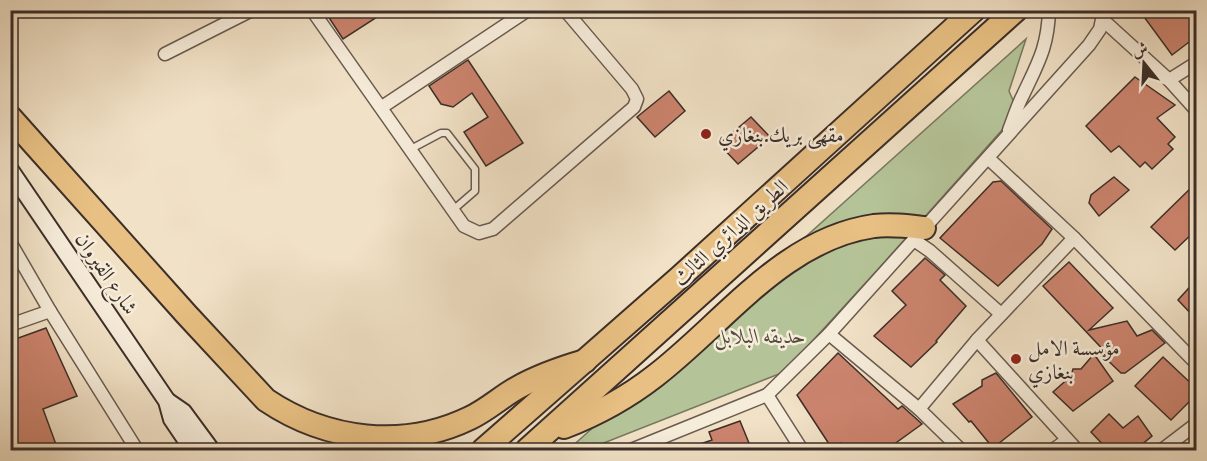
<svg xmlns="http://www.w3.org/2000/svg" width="1207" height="461" font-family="'Gentium Book Plus',Amiri,serif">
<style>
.green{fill:#b5c498;stroke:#787960;stroke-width:1.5}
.building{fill:#cc846e;stroke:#3c2e28;stroke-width:1.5}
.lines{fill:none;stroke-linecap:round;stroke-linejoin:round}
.lane-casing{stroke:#695b50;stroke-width:9}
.street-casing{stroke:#695b50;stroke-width:15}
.secondary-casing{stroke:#3c2e28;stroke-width:20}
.highway-casing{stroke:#3c2e28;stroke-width:26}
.lane{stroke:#f6ecda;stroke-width:6}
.street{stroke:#f6ecda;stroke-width:12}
.secondary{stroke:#f6ecda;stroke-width:16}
.highway{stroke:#e8c083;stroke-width:22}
.poi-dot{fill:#8f2418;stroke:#f6ecda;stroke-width:2}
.labels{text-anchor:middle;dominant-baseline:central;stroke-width:5;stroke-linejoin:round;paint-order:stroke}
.poi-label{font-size:21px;fill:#3c2e28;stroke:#f6ecda;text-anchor:start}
.street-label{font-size:21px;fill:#3c2e28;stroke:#f6ecda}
.park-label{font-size:21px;font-style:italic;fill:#544c3e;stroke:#f6ecda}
</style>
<rect width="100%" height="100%" fill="#f1e1c6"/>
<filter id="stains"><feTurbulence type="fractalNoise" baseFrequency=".00333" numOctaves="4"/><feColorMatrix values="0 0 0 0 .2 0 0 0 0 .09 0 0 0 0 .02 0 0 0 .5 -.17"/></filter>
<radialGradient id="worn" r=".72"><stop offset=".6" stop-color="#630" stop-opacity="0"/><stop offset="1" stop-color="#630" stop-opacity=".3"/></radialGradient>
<path class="green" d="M1026,39L1009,91L1018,112L881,266L784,372L586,450H568Z"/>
<g class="building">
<path d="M324,10H388L343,39Z"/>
<path d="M1139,10H1190L1197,20V36L1172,55Z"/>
<path d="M468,60L523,143L486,166L464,132L488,117L472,93L453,107L441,104L429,86Z"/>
<path d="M1135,77L1175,105L1157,118L1175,137L1168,144L1173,149L1152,169L1145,162L1140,167L1119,146L1111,152L1086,126Z"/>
<path d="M669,91L685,111L655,137L637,117Z"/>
<path d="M751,117L770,137L738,164L719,144Z"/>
<path d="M1114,177L1129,190L1099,216L1089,203L1091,195Z"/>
<path d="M1001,181L1052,229L1042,244L998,286L940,238L993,182Z"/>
<path d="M1197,182V229L1175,250L1151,227Z"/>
<path d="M925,258L945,275L940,280L966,306L936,341L937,342L911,367L874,336L906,305L892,291Z"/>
<path d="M1069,262L1113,308L1089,330L1127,321L1137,336L1152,330L1165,343L1125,373H1121L1101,354L1109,356L1043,286Z"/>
<path d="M1197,279V320L1178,300Z"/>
<path d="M46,328L77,396L43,409L58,450H18L10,428V341Z"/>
<path d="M838,353L898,409L902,406L922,424L886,450H847L841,443L833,450L797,395Z"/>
<path d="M1094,354L1113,381L1073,411L1053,392L1071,376L1073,369H1081Z"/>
<path d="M1163,357L1197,389V394L1171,420L1135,386Z"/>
<path d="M996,373L1032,417L993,448L971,421L969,422L953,404L982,386V380Z"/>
<path d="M1109,414L1123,428L1138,416L1152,436L1135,450H1108L1091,432Z"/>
<path d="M740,421L749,443L742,446L744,450H688V448L712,440L709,432Z"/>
</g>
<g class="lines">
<g class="lane-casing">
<path id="lane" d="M411,149L441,133H447L475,169V191L453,210"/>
</g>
<g class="street-casing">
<g id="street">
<path d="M312,10L464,226L479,233L493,229L634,107L637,99L632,89L565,10"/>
<path d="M1103,20L1169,80L1196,110"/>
<path d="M165,54L252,10"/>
<path d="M1169,80L1196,63"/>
<path d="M382,107L528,10"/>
<path d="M1009,130C1014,118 1017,106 1023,95C1038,63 1048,47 1049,10"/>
<path d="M988,158L1074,238"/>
<path d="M914,240L930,251L1001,314"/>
<path d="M10,242L50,311L137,450"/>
<path d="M10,325L50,311"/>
<path d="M829,334L919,409L961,450"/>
<path d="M977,340L1077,450"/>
<path d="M767,395L802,450"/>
<path d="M919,409L977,340L1074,238L1196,363"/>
<path d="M631,450L767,395L829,334L1089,45L1100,29L1104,10"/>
<path d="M1053,450L1067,440"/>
<path d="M1162,450L1196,424"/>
</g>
</g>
<g class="secondary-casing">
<g id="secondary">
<path d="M10,170L167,401L172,419L193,450"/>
<path d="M167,401L183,412L211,450"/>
</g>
</g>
<g class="highway-casing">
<g id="highway">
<path d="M10,117L187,315L266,400C327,441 404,450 470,418C487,410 501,397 517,388C538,376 561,368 585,361"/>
<path d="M564,427C595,415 628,397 655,376C724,323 783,239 874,226C891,224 907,226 924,228"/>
<path d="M483,450L680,277L974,10"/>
<path d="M527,450L1016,10"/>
</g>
</g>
<use href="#lane" class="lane"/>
<use href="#street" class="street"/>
<use href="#secondary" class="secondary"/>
<use href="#highway" class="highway"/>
</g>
<g class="poi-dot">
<circle cx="706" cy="134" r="6"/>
<circle cx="1016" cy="359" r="6"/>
</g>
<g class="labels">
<g class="poi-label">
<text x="718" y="134">مقهى بريك.بنغازي</text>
<text x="1028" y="347">مؤسسة الامل<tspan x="1028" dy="24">بنغازي</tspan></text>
</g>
<g class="street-label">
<text transform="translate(730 232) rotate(-42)">الطريق الدائري الثالث</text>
<text transform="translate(107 273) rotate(56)">شارع القيروان</text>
</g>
<g class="park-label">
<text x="760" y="335">حديقه البلابل</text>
</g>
</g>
<rect width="1207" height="461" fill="none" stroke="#f1e1c6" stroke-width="36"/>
<rect x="12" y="12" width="1183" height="437" fill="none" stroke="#3c2e28" stroke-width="3"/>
<rect x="18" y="18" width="1171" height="425" fill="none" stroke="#3c2e28" stroke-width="1.5"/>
<g transform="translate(1144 63) rotate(342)" stroke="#f6ecda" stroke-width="4.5" paint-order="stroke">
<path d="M0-4.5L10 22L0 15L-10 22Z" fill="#3c2e28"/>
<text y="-9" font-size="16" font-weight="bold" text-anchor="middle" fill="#3c2e28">ش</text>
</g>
<rect width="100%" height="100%" filter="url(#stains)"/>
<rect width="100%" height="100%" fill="url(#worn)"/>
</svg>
